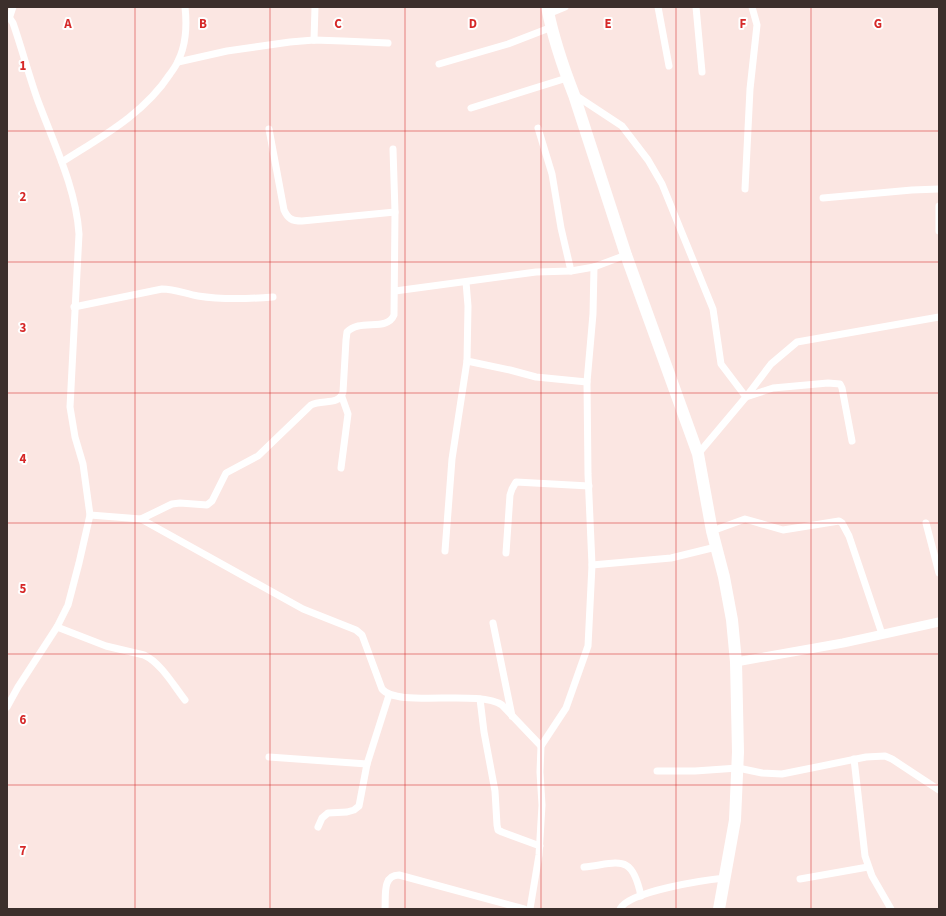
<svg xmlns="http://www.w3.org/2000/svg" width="946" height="916" font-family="'Source Sans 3',sans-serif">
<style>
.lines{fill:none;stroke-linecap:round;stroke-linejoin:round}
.minor{stroke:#fff;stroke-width:7}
.tertiary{stroke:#fff;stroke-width:9}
.primary{stroke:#fff;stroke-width:12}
.grid{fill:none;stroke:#d62828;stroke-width:1;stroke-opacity:0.55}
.grid-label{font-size:13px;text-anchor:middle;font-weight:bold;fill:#d62828;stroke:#fff;stroke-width:4;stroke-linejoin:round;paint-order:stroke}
</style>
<rect width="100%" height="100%" fill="#fbe6e2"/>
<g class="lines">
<g class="minor">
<path d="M658,7L669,66"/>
<path d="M696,7L702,72"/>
<path d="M7,14L13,23C22,49 29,76 38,101C54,144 76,188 79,234L70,407L75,437L83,464L90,515L79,563L68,605L57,627L18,687L7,707"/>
<path d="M548,14L565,7"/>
<path d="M10,16L13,7"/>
<path d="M314,40L315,7"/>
<path d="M178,62L227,51L290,42L314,40L343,41L388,43"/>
<path d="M439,64L508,44L552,27"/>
<path d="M575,95L622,126L648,160L662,184L713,309L721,364L746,397L773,388L828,383L840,384L842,388L852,441"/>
<path d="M471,108L567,78"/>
<path d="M538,128L552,174L561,228L571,271"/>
<path d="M269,129L284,210C288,219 292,221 302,221L395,212"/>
<path d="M62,162C101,137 144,114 170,74C173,70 176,66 178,61C186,45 187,25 185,7"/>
<path d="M745,189L750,89L757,25L752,7"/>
<path d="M823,198L912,190L939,189"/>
<path d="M939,206V231"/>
<path d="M466,282L468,306L467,361L510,370L536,377L587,382"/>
<path d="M395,291L536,272L571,271L594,267L626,255"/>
<path d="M74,307L162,289C175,289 186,294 198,296C223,300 248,299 273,297"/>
<path d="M698,454L746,397L771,364L797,342L939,317"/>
<path d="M341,468L348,414L342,397"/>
<path d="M90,515L141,519L303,609L356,630L362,635L382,689C397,708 478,689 502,705L541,746"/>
<path d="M141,519L172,504L180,503L207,505L212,501L226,473L258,456L311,405C322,399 339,406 343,392L346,340L347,332C360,318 387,332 394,315L395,212L393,149"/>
<path d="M926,523L939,573"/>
<path d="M712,531L745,519L783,530L839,521L842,523L849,536L882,634"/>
<path d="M445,551L452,459L467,361"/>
<path d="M506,553L510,495L512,489L516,482L589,486"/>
<path d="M592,565L671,558L716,547"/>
<path d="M493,623L512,716"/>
<path d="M57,627L106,646L144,655C161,663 174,686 185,700"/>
<path d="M480,699L484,732L495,791L497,825L498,830L502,832L540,846"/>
<path d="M269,757L367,764"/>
<path d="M854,759L865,856L872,876L891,909"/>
<path d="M657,771H695L738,768L762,773L782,774L866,757L885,756L892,759L939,790"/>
<path d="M318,827L322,818L328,813L347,812L354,810L359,806L367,764L389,695"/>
<path d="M584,867C620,863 632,853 641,896"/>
<path d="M800,879L868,867"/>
<path d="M385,909C386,896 382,875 399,875L524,909"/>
<path d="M530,909L539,855L542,805L540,772L541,746L566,708L588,646L592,565L588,474L587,382L593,314L594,267"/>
<path d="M620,909C629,891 705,880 725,878"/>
</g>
<path class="tertiary" d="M736,662L843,643L939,622"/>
<path class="primary" d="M547,7C553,37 563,67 574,95L626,255L698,454L712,531L724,577L732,620L736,662L738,752L735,820L719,909"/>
</g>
<path class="grid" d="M135,7V909M270,7V909M405,7V909M541,7V909M676,7V909M811,7V909M7,131H939M7,262H939M7,393H939M7,523H939M7,654H939M7,785H939"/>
<g class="grid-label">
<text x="68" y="28">A</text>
<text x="203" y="28">B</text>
<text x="338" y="28">C</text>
<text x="473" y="28">D</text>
<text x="608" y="28">E</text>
<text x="743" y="28">F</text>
<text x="878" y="28">G</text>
<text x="23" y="70">1</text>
<text x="23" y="201">2</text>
<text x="23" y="332">3</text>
<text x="23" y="463">4</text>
<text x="23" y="593">5</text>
<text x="23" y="724">6</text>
<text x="23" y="855">7</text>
</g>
<rect width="946" height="916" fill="none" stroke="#3c2f2c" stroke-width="16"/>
</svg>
